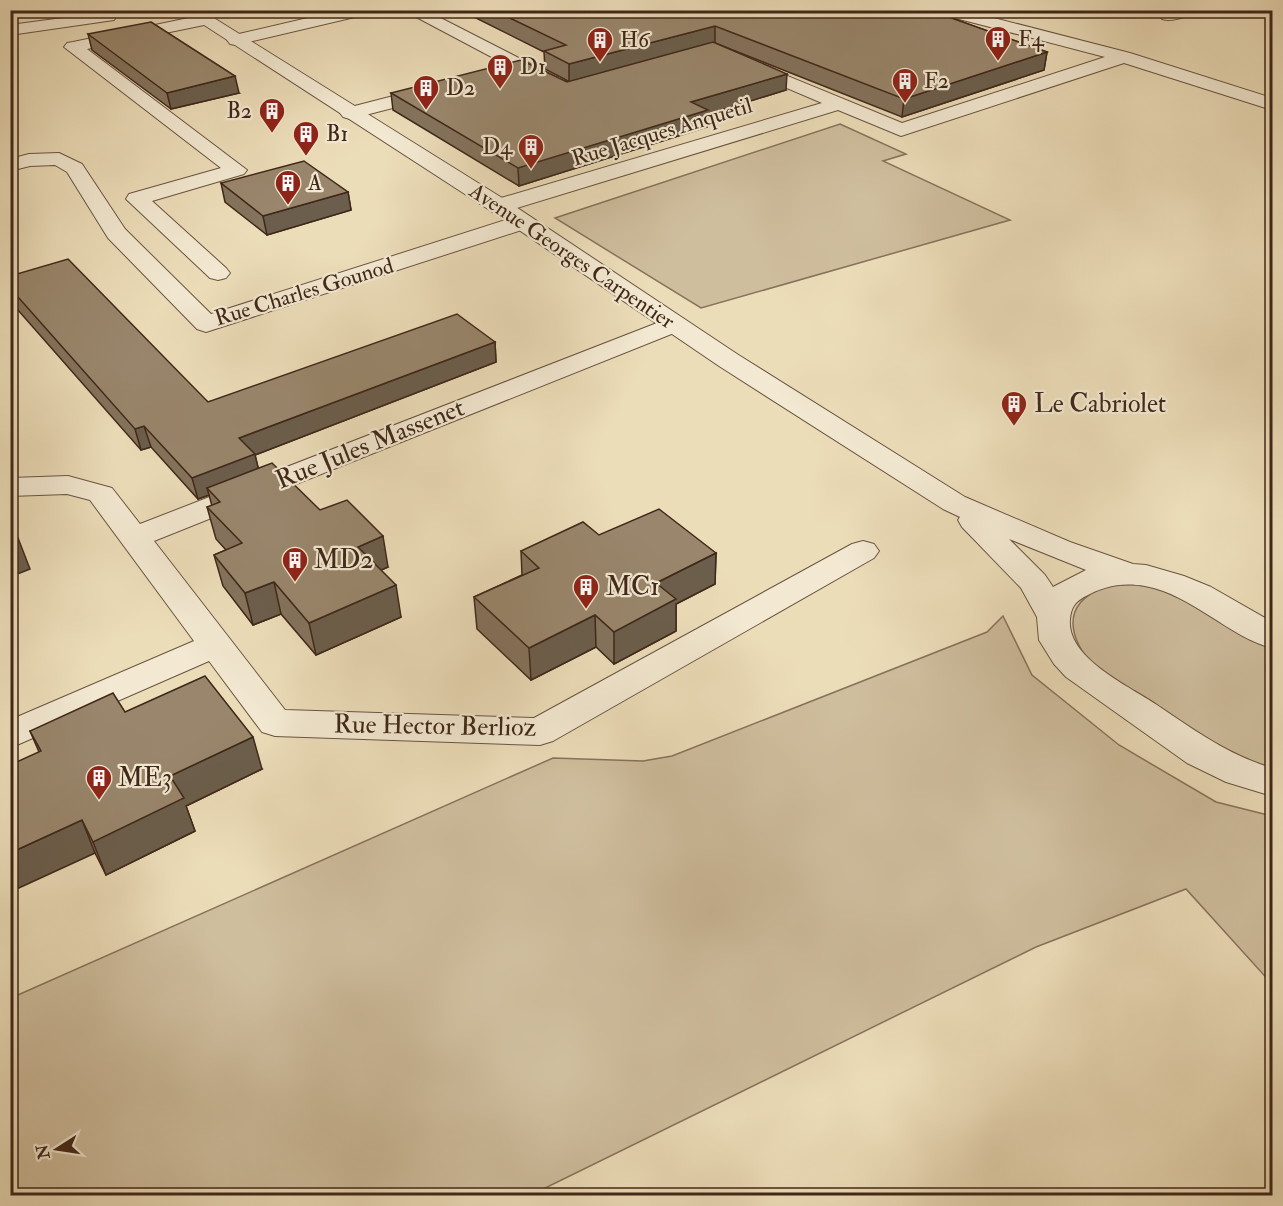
<svg xmlns="http://www.w3.org/2000/svg" width="1283" height="1206" font-family="'IM FELL Double Pica',serif">
<style>
.green{fill:#cfbe9e;stroke:#87725c;stroke-width:1.5}
.lines{fill:none;stroke-linecap:round;stroke-linejoin:round}
.minor-casing{stroke:#6a5441;stroke-width:2}
.tertiary-casing{stroke:#6a5441;stroke-width:2}
.minor{fill:#f3e9d2;fill-rule:evenodd}
.tertiary{fill:#f3e9d2;fill-rule:evenodd}
.wall{fill:#84735d;stroke:#3f2719;stroke-width:1.5}
.shaded-wall{fill:#6b5e4c;stroke:#3f2719;stroke-width:1.5}
.building{fill:#99866c;stroke:#3f2719;stroke-width:1.5}
.labels{text-anchor:middle;dominant-baseline:central;stroke-width:4.5;stroke-linejoin:round;paint-order:stroke}
.far-poi-label{font-size:22px;fill:#3f2719;stroke:#f3e9d2;text-anchor:start}
.far-street-label{font-size:22px;fill:#3f2719;stroke:#f3e9d2}
.poi-label{font-size:26px;fill:#3f2719;stroke:#f3e9d2;text-anchor:start}
.street-label{font-size:26px;fill:#3f2719;stroke:#f3e9d2}
</style>
<rect width="100%" height="100%" fill="#ecddb9"/>
<filter id="stains"><feTurbulence type="fractalNoise" baseFrequency=".00333" numOctaves="4"/><feColorMatrix values="0 0 0 0 .2 0 0 0 0 .09 0 0 0 0 .02 0 0 0 .5 -.17"/></filter>
<radialGradient id="worn" r=".72"><stop offset=".6" stop-color="#630" stop-opacity="0"/><stop offset="1" stop-color="#630" stop-opacity=".3"/></radialGradient>
<g class="green">
<path d="M840,124L906,154L883,161L1010,220L701,308L555,218Z"/>
<path d="M1135,584L1167,589L1196,599L1272,643V769L1242,761L1095,668C1070,640 1059,606 1102,588C1111,584 1125,585 1135,584Z"/>
<path d="M1003,616L1032,675L1119,745L1216,802L1272,816V984L1186,889L1036,947L531,1195H11V998L553,758L643,761L672,756L987,632Z"/>
</g>
<g class="lines">
<g class="minor-casing">
<g id="minor">
<path d="M342,10H374L372,13L236,45L230,44L227,40L230,36Z"/>
<path d="M403,10H425L558,78L561,82L558,86H546Z"/>
<path d="M934,10H963L1130,53L1272,98V110L1124,63L901,136L838,110L507,211L499,213L491,211L488,206L491,201L822,103L740,68L737,64L740,60L746,59L902,123L1105,57L936,13Z"/>
<path d="M1169,10H1195C1188,17 1172,22 1162,19L1160,16Z"/>
<path d="M108,12L116,17L114,20L10,35V25Z"/>
<path d="M203,15L211,20L209,24L87,49L247,170L244,174L152,201L226,268L230,273L226,278L218,280L210,278L126,199L129,194L221,168L64,47L67,43L73,42Z"/>
<path d="M436,85L443,87L445,91L443,95L350,119L343,117L340,113L343,109Z"/>
<path d="M59,153L82,164L125,229L211,314L515,217L523,215L531,217L534,222L531,227L206,332L197,329L108,238L67,172L55,165L30,166L10,171V159L29,154Z"/>
<path d="M675,316L684,319L688,324L684,329L154,541L285,710L534,718L852,544L863,541L874,544L879,551L874,558L553,741L540,745L275,736L262,732L209,661L10,748V720L194,641L90,500L67,494L10,496V478L68,476L112,488L140,524Z"/>
</g>
</g>
<g class="tertiary-casing">
<path id="tertiary" d="M181,10H201L507,201L737,354L965,497L1070,542L1133,564L1146,565L1184,576L1211,587L1272,622V648C1229,637 1193,595 1145,586C1122,582 1104,586 1084,597C1075,602 1071,608 1070,619C1066,658 1129,686 1157,705C1194,730 1228,755 1272,768V796L1226,782L1187,763L1066,677L1054,664L1039,640L1037,617L1021,588L962,527L958,520L960,517L943,509L719,366L491,211ZM1009,539L1086,570L1053,587L1045,575Z"/>
</g>
<use href="#minor" class="minor"/>
<use href="#tertiary" class="tertiary"/>
</g>
<g class="wall">
<path d="M460,10H929L1047,52L1044,70L902,117L715,43L786,90L708,114L707,127L519,186L393,110L391,93L568,81L545,69L544,52Z"/>
<path d="M88,34L239,93L171,109L92,50Z"/>
<path d="M221,183L348,192L351,210L267,235L225,202Z"/>
<path d="M10,276L208,402L495,342L496,362L255,455L258,468L320,510L388,567L381,570L401,617L316,655L281,614L253,625L223,586L214,555L226,550L216,539L207,507L212,506L209,495L198,499L151,447L141,450L10,301Z"/>
<path d="M599,535L716,553L715,584L676,604V631L614,664L596,647L531,680L477,629L474,597L522,575L521,551Z"/>
<path d="M125,712L262,769L186,806L195,831L106,875L95,853L39,752L30,731Z"/>
</g>
<g class="shaded-wall">
<path d="M715,26V43L569,82V64Z"/>
<path d="M1047,52L1044,70L902,117L904,99Z"/>
<path d="M787,74L786,90L708,114L707,127L519,186L518,168L691,102Z"/>
<path d="M235,76L239,93L171,109L167,93Z"/>
<path d="M348,192L351,210L267,235L263,216Z"/>
<path d="M495,342L496,362L255,455L260,475L207,488L209,495L198,499L192,478L239,438Z"/>
<path d="M144,426L151,447L141,450L135,429Z"/>
<path d="M383,536L388,567L363,578L358,547Z"/>
<path d="M18,538L30,569L10,577V540Z"/>
<path d="M716,553L715,584L676,604V631L614,664V632L656,583Z"/>
<path d="M274,582L281,614L253,625L245,593Z"/>
<path d="M396,585L401,617L316,655L309,623Z"/>
<path d="M595,615L596,647L531,680L529,648Z"/>
<path d="M253,737L262,769L186,806L195,831L106,875L93,842L170,776Z"/>
<path d="M82,820L95,853L10,892V853Z"/>
</g>
<g class="building">
<path d="M493,10H929L1047,52L904,99L715,26L569,64L544,51L566,45Z"/>
<path d="M151,22L235,76L167,93L88,34Z"/>
<path d="M713,42L787,74L691,102L708,110L518,168L391,93L521,60L567,82Z"/>
<path d="M304,161L348,192L263,216L221,183Z"/>
<path d="M68,259L208,402L457,314L495,342L239,438L255,454L192,478L144,426L135,429L10,288V276Z"/>
<path d="M272,463L320,510L347,500L383,536L358,547L396,585L309,623L274,582L245,593L214,555L242,543L207,507L220,502L207,488Z"/>
<path d="M659,509L716,553L656,583L676,599L614,632L595,615L529,648L474,597L539,568L521,551L583,522L599,535Z"/>
<path d="M10,527L18,538L10,540Z"/>
<path d="M205,676L253,737L170,776L184,798L93,842L82,820L10,853V765L41,751L30,731L113,693L125,712Z"/>
</g>
<defs>
<g id="building-pin" transform="scale(1.35)"><path d="M0 17L-7.5 6A9.5 9.5 0 1 1 7.5 6Z" fill="#8f2418" stroke="#f3e9d2"/><path d="M-4-6H4V6H1V3H-1V6H-4ZM-2.5-4.3h1.7v1.8h-1.7ZM.8-4.3h1.7v1.8H.8ZM-2.5-1h1.7V.8h-1.7ZM.8-1h1.7V.8H.8Z" fill="#fff"/></g>
</defs>
<g fill-rule="evenodd">
<use href="#building-pin" x="998" y="39"/>
<use href="#building-pin" x="600" y="40"/>
<use href="#building-pin" x="500" y="67"/>
<use href="#building-pin" x="905" y="81"/>
<use href="#building-pin" x="426" y="88"/>
<use href="#building-pin" x="272" y="111"/>
<use href="#building-pin" x="306" y="134"/>
<use href="#building-pin" x="531" y="147"/>
<use href="#building-pin" x="288" y="183"/>
<use href="#building-pin" x="1014" y="404"/>
<use href="#building-pin" x="295" y="560"/>
<use href="#building-pin" x="586" y="587"/>
<use href="#building-pin" x="99" y="778"/>
</g>
<g class="labels">
<g class="far-poi-label">
<text x="1018" y="39">F4</text>
<text x="620" y="40">H6</text>
<text x="520" y="67">D1</text>
<text x="924" y="81">F2</text>
<text x="446" y="88">D2</text>
<text x="252" y="111" text-anchor="end">B2</text>
<text x="326" y="134">B1</text>
<text x="512" y="147" text-anchor="end">D4</text>
<text x="308" y="183">A</text>
</g>
<g class="far-street-label">
<text transform="translate(662 132) rotate(-17)">Rue Jacques Anquetil</text>
<text transform="translate(572 256) rotate(34)">Avenue Georges Carpentier</text>
<text transform="translate(304 292) rotate(-17)">Rue Charles Gounod</text>
</g>
<g class="poi-label">
<text x="1034" y="404">Le Cabriolet</text>
<text x="314" y="560">MD2</text>
<text x="606" y="587">MC1</text>
<text x="118" y="778">ME3</text>
</g>
<g class="street-label">
<text transform="translate(370 444) rotate(-22)">Rue Jules Massenet</text>
<text transform="translate(435 726) rotate(1)">Rue Hector Berlioz</text>
</g>
</g>
<rect width="1283" height="1206" fill="none" stroke="#ecddb9" stroke-width="36"/>
<rect x="12" y="12" width="1259" height="1182" fill="none" stroke="#3f2719" stroke-width="3"/>
<rect x="18" y="18" width="1247" height="1170" fill="none" stroke="#3f2719" stroke-width="1.5"/>
<g transform="translate(57 1149) rotate(258)" stroke="#f3e9d2" stroke-width="4.5" paint-order="stroke">
<path d="M0-4.5L10 22L0 15L-10 22Z" fill="#3f2719"/>
<text y="-9" font-size="16" font-weight="bold" text-anchor="middle" fill="#3f2719">N</text>
</g>
<rect width="100%" height="100%" filter="url(#stains)"/>
<rect width="100%" height="100%" fill="url(#worn)"/>
</svg>
